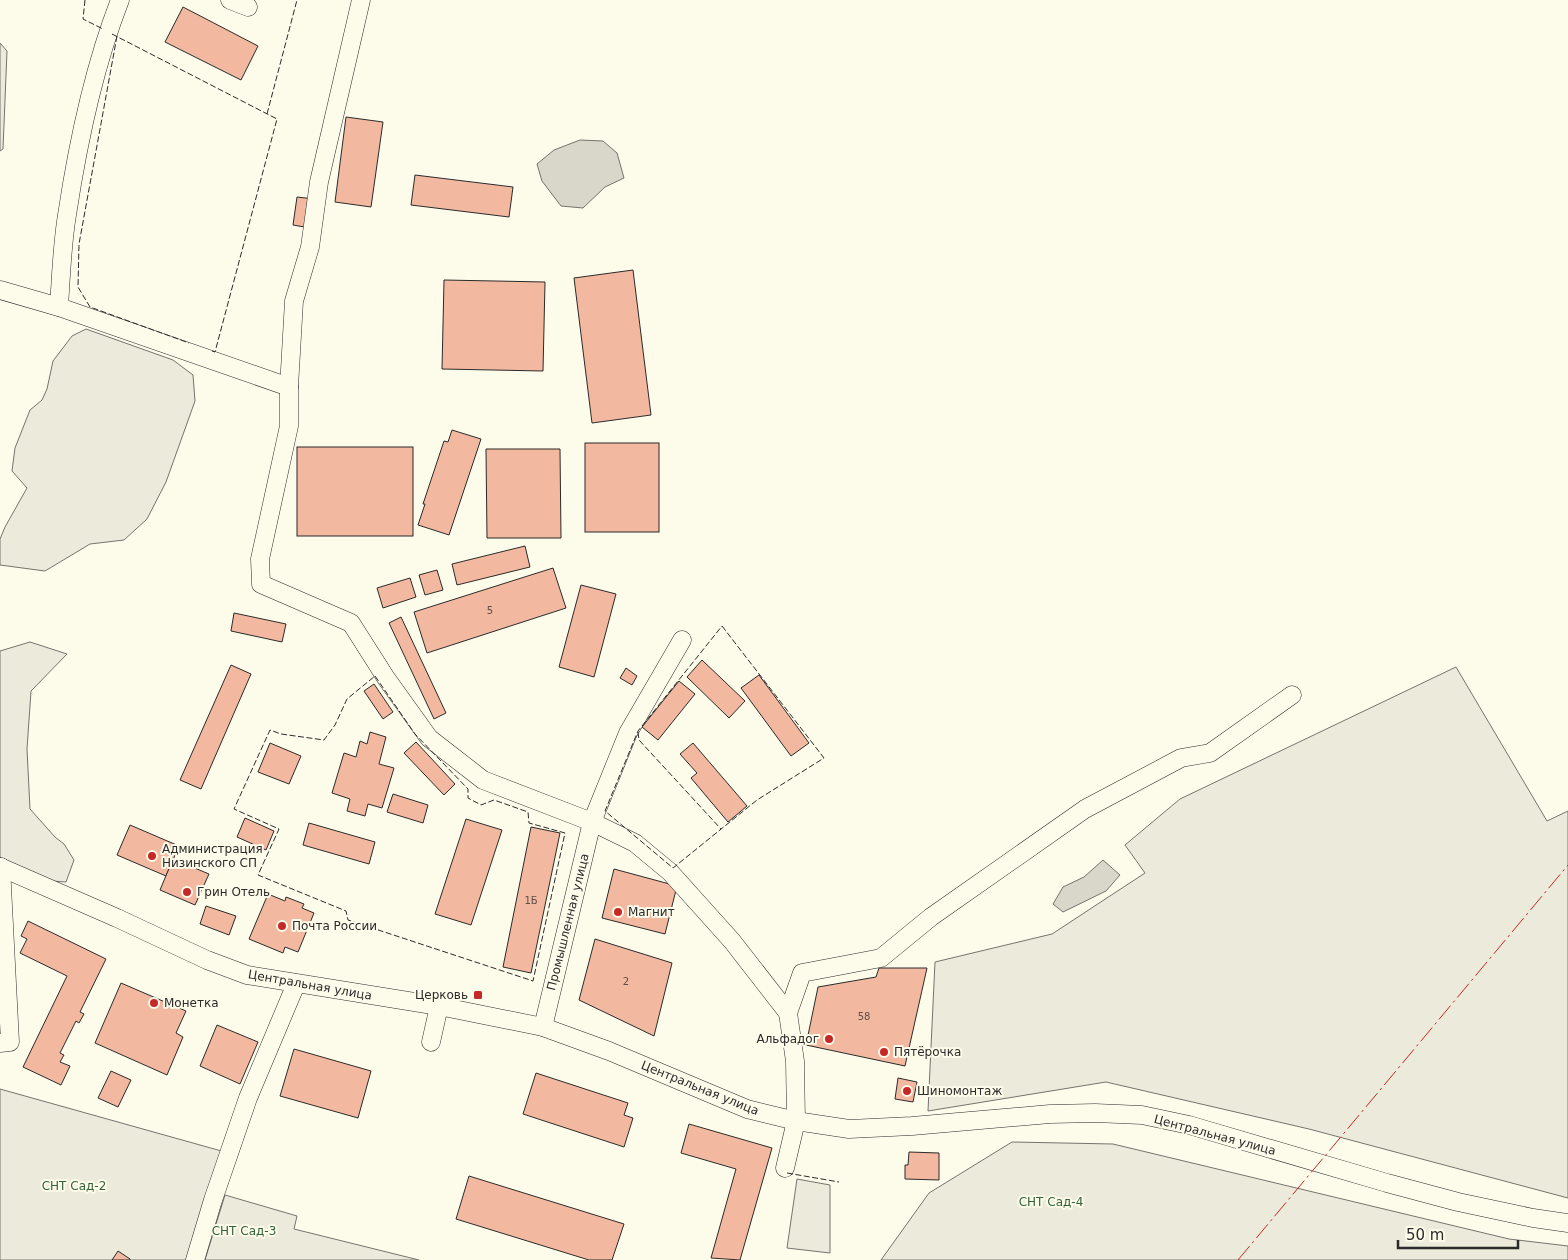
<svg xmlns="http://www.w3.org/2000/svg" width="1568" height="1260" font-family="'DejaVu Sans',sans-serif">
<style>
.green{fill:#ecebdb;stroke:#74746e}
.water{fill:#d8d7c9;stroke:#74746e}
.building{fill:#f2b8a0;stroke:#2b2b2b}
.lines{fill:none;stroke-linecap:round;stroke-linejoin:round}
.minor-casing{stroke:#2b2b2b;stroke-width:19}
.minor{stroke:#fdfbea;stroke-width:18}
.fence{stroke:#2b2b2b;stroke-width:1;stroke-dasharray:6 2.5;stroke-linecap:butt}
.power{stroke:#c62828;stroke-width:1;stroke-dasharray:18 4 2.5 4;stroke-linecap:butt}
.poi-dot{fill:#c62828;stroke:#fdfbea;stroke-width:2}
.labels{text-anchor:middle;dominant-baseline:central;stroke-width:4;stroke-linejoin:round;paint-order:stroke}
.number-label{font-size:10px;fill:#5d4e48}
.poi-label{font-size:12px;fill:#2b2b2b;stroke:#fdfbea;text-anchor:start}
.street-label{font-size:12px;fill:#2b2b2b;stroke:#fdfbea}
.park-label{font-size:12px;fill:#34623c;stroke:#fdfbea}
</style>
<rect width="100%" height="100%" fill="#fdfbea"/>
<g class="green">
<path d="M0,43L7,51L3,149L0,151Z"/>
<path d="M86,329L173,360L193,375L195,401L166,482L147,519L124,540L90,544L45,571L0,565V539L5,527L27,488L12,471L15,448L30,410L42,400L47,389L53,361L72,336Z"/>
<path d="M30,642L67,654L31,691L27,749L30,809L55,837L64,844L74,860L66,882L52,881L0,858V651Z"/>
<path d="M1456,667L1547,821L1568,811V1198L1309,1129L1106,1082L928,1111L935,962L1052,934L1145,873L1125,845L1180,799Z"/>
<path d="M0,1089L225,1152L189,1260H0Z"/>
<path d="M1012,1142L1113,1144L1509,1239L1568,1246V1260H881L929,1193Z"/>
<path d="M797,1179L830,1185V1253L787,1248Z"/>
<path d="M225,1195L297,1216L294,1229L419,1260H205Z"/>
</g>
<g class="water">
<path d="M580,140L603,141L617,153L624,178L605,187L583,208L561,206L542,181L537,164L554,150Z"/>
<path d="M1103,860L1120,875L1106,891L1063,912L1053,904L1063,887L1084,877Z"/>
</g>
<g class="building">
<path d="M183,7L258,46L241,80L165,42Z"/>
<path d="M346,117L383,122L371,207L335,202Z"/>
<path d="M415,175L513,187L509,217L411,205Z"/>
<path d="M297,197L314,199L310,228L293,225Z"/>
<path d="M633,270L651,415L592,423L574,278Z"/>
<path d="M444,280L545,282L543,371L442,369Z"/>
<path d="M452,430L481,439L449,535L418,525L425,504H423L444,441L448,442Z"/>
<rect x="585" y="443" width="74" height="89"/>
<rect x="297" y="447" width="116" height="89"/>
<path d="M486,449H560L561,538H487Z"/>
<path d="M525,546L530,567L457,585L452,564Z"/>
<path d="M553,568L566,608L427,653L414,612Z"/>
<path d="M437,570L443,590L425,595L419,575Z"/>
<path d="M410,578L416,597L383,608L377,588Z"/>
<path d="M581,585L616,594L594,677L559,667Z"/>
<path d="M234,613L286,624L282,642L231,631Z"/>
<path d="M401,617L446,713L434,719L389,623Z"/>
<path d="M702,660L745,701L729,718L687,677Z"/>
<path d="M231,665L251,674L201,789L180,780Z"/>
<path d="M626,668L637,676L632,685L620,678Z"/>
<path d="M759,675L809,743L791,756L741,688Z"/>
<path d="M679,681L695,694L658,740L642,727Z"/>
<path d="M374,684L393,712L383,719L364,691Z"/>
<path d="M370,732L386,737L379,764L394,768L382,808L368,804L365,816L347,811L350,799L332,793L344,753L356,757L360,741L367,744Z"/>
<path d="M416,742L455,784L444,795L404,753Z"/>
<path d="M270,743L301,756L289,784L258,772Z"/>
<path d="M693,743L747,806L728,822L691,778L697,773L680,754Z"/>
<path d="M393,794L428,805L423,823L387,812Z"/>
<path d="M245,818L274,831L266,850L237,837Z"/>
<path d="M466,819L502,830L471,925L435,914Z"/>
<path d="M309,823L375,842L369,864L303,845Z"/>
<path d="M130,825L179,846L166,876L117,855Z"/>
<path d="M531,827L560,833L531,973L503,967Z"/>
<path d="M173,859L209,874L195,905L160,890Z"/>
<path d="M614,869L677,886L665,934L602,918Z"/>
<path d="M268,894L285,901L286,897L304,904L302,908L314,913L298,952L285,947L283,953L249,939Z"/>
<path d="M206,906L236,916L229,935L200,924Z"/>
<path d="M28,921L106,959L80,1012L84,1014L79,1023L76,1021L60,1053L64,1055L60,1062L70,1066L61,1085L23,1067L67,976L20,953L27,939L21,936Z"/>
<path d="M595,939L672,963L654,1036L579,1000Z"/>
<path d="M879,968H927L905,1066L806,1045L818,987L876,977Z"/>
<path d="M121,983L186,1011L176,1033L183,1037L167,1075L95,1043Z"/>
<path d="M217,1025L258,1042L240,1084L200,1066Z"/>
<path d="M294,1049L371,1071L358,1118L280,1096Z"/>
<path d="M111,1071L131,1080L118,1107L98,1098Z"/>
<path d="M536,1073L628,1103L624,1115L633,1118L624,1147L523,1114Z"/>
<path d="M898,1078L917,1082L913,1102L895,1099Z"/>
<path d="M689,1124L772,1148L740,1260L711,1258L736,1169L681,1153Z"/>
<path d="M909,1152L939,1153V1180L905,1179V1165H908Z"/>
<path d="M469,1176L624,1224L612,1260H589L456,1219Z"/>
<path d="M118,1251L130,1259V1260H112Z"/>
</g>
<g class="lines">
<g class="minor-casing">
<g id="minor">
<path d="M230,0L248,7"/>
<path d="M361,0L319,182L310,247L294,301L289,387V426L260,559L261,584L351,623L386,678L429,738L483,780L592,822L635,843L670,872L732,941L788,1013L795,1061L796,1121L785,1168"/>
<path d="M0,290L59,307L289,387"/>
<path d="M59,307C61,277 62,245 67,215C78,142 93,69 120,0"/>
<path d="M0,867L117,918L207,960L247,975L439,1006L543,1027L609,1051L747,1109L796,1121L849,1129L912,1126L1050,1114L1095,1113L1142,1115L1189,1125L1387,1183L1458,1202L1533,1218L1568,1223"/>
<path d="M788,1013L802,973L881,958L931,917L1085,809L1181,758L1210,753L1292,695"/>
<path d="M543,1027L592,822L628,733L682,640"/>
<path d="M431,1042L439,1006"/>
<path d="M0,1043L10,1042L1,867"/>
<path d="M195,1260L213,1200L248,1098L296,984"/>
</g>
</g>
<use href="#minor" class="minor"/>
<g class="fence">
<path d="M85,0L83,19L103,29"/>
<path d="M112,34L277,119L215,352L212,351"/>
<path d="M117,36L79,244L78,287L90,307L189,343"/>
<path d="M267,114L297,0"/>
<path d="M722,626L824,758L757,800L673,868L605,811L638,731Z"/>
<path d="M375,676L415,734L468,789V798L481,805L494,800L528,812L529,823L565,833L533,981L348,920L346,911L258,875L279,829L234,809L270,730L281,734L324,740L335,725L347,699Z"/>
<path d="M638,732L639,740L721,829"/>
<path d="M787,1173L839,1182"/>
</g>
<path class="power" d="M1238,1260L1568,865"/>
</g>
<g class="poi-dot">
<circle cx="152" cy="856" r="5"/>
<circle cx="187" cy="892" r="5"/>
<circle cx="618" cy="912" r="5"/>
<circle cx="282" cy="926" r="5"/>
<rect x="473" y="990" width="10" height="10" rx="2.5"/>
<circle cx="154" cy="1003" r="5"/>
<circle cx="829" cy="1039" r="5"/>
<circle cx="884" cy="1052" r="5"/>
<circle cx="907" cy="1091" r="5"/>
</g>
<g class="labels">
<g class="number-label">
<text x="490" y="610">5</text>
<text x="531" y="900">1Б</text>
<text x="626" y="981">2</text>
<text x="864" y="1016">58</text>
</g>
<g class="poi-label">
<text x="162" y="849">Администрация<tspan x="162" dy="14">Низинского СП</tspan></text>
<text x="197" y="892">Грин Отель</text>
<text x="628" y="912">Магнит</text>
<text x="292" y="926">Почта России</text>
<text x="468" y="995" text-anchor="end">Церковь</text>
<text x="164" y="1003">Монетка</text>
<text x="819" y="1039" text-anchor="end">Альфадог</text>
<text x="894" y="1052">Пятёрочка</text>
<text x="917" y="1091">Шиномонтаж</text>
</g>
<g class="street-label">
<text transform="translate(568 922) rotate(-76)">Промышленная улица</text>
<text transform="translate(310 985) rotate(10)">Центральная улица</text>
<text transform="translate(700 1088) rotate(22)">Центральная улица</text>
<text transform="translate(1215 1135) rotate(15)">Центральная улица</text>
</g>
<g class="park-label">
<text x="74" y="1186">СНТ Сад-2</text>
<text x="1051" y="1202">СНТ Сад-4</text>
<text x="244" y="1231">СНТ Сад-3</text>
</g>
</g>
<path d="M1398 1240v8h120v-8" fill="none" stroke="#2b2b2b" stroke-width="2.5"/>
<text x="1406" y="1240" font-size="15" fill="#2b2b2b" stroke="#fdfbea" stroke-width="4" paint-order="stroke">50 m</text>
</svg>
